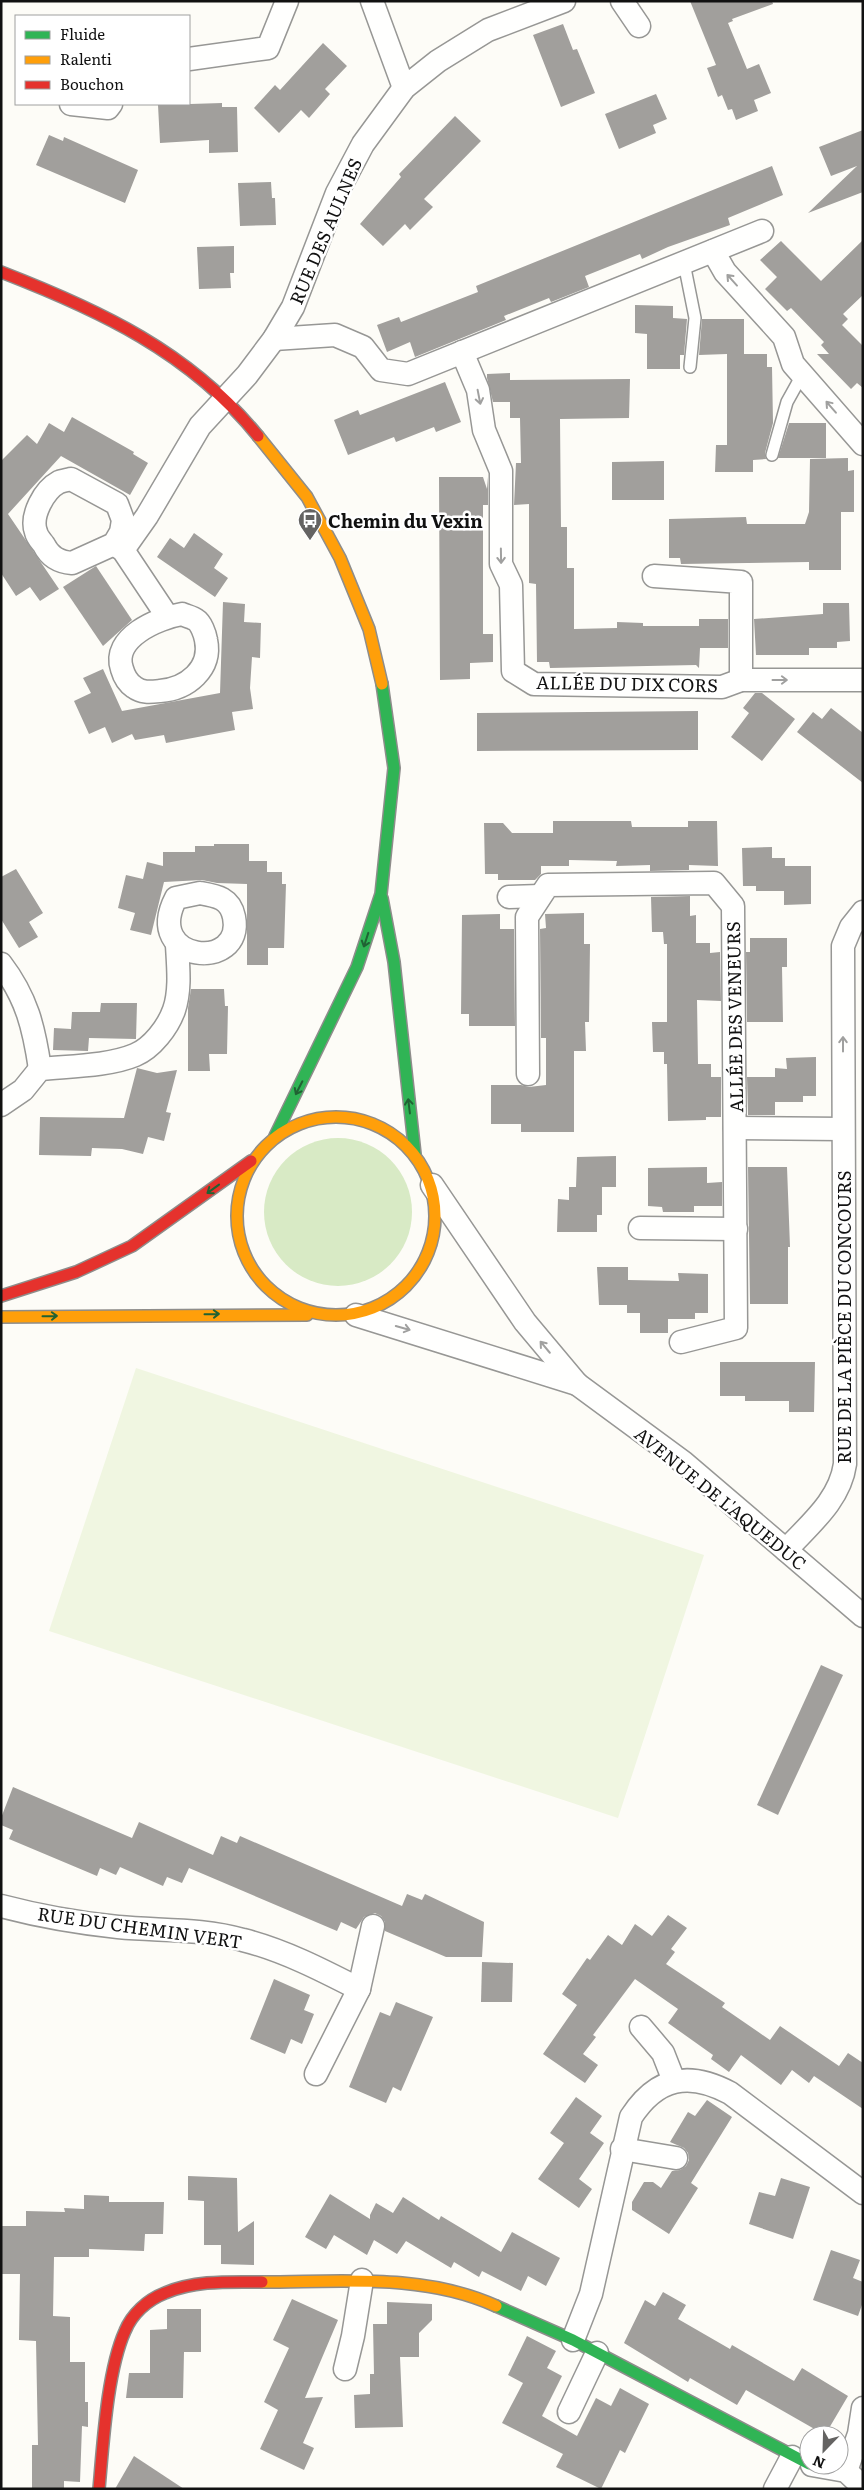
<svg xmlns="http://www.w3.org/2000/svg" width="864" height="2490" font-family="Literata,serif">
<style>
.forest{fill:#d8eac5}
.pitch{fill:#f0f6e1}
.building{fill:#a19f9c}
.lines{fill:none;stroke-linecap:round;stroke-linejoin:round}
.lane-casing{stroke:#979795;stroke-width:14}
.street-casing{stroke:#979795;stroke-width:25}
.fast-casing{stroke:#8e8d8b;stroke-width:14}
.slow-casing{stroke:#8e8d8b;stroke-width:14}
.jam-casing{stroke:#8e8d8b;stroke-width:14}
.lane{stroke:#fffffe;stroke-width:11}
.street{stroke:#fffffe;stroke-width:22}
.fast{stroke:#30b455;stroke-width:11}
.slow{stroke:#ff9f0a;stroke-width:11}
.jam{stroke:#e5322d;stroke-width:11}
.oneway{stroke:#a0a09f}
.oneway2{stroke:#206233}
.labels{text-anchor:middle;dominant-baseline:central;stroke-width:5;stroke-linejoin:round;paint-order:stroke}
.street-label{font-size:18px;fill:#111;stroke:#fff}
.poi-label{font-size:18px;font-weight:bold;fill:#111;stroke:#fff;text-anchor:start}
</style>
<rect width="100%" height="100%" fill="#fdfcf7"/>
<circle class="forest" cx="338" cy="1212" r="74"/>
<path class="pitch" d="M136,1368L704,1555L618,1818L49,1631Z"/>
<g class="building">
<path d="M690,1H772L773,4L732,19L733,21L728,23L747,69L759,64L771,93L754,100L758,111L736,120L732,109L728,110L722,95L718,97L707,68L716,65Z"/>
<path d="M563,24L573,50L577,49L595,93L561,107L533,35Z"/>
<path d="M323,43L347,66L325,89L330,94L309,118L301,110L279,133L254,108L275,85L280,90Z"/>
<path d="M656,94L667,119L653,125L656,133L619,149L605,114Z"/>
<path d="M222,103V107H237L238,152L209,153V140L160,143L158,105Z"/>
<path d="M455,116L481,141L424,199L433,207L410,230L405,224L383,246L360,224L401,177L399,174Z"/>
<path d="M863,130V192L808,213L857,166L831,176L819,147Z"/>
<path d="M49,135L63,141L64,137L138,170L125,203L36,165Z"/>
<path d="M772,166L783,195L728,218L730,225L668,247L642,259L640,254L585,276L589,287L551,302L549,298L504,316L506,320L415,357L410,342L387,352L377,325L399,317L401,322L478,292L476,286Z"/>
<path d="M271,182L272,198H275L276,225L240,226L238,183Z"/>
<path d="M863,240V295L843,314L848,319L842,325L863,346V388L857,383L851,389L817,354H829L821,345L824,342L791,308L787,311L765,289L777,277L760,260L781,241L821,281Z"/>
<path d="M234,246V273H230L231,288L199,289L197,247Z"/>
<path d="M635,305L673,306V318L687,319L684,355H680V369H647V334L635,333Z"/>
<path d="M702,319H744V354H767V367H772L773,423L765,453L766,459L753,460V472H715L716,445H727V354L699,355Z"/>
<path d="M510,373V380L630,379L629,418L560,419L561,527H567V568H574V629L617,628V622L643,623V626H699V619H728V648H700L699,668L696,665L550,668L549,662H537L536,584L529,583V504L514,505L516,463H521L520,418H510V402H493L487,378V374Z"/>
<path d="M445,382L461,422L436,432L434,427L396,442L394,437L348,455L334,420L358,410L360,415Z"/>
<path d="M72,417L134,452L133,454L148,463L130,495L61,456L8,514L59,589L40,601L30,587L16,596L1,573V461L27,435L37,444L49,423L64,432Z"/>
<path d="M789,423H826V458H778Z"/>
<path d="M848,458V471L854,470V512H841V570H809V562L681,564L680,558H669V519L746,517L747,524H805L809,512L810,459Z"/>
<path d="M664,461V500H612V462Z"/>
<path d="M439,477H483L487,489L488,477V505H483V634H493V662L470,663V679L440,680Z"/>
<path d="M194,533L223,554L214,568L228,578L215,597L157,557L170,538L184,548Z"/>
<path d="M96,566L132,620L103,646L63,587Z"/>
<path d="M223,602L245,604L244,622L261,623L260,658L252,657L250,688L253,709L232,712L235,730L166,743L164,735L135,740L132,734L112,743L105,727L89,734L74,701L91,693L83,678L103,669L122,711L220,693Z"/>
<path d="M823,603H849L850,641L837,642V648H809V655H756L754,619L823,614Z"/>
<path d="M755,693H762L795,719L762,761L731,737L749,713L743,708Z"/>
<path d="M831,708L863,733V783L797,732L813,712L822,719Z"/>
<path d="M698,711V750L477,751V713Z"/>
<path d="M553,821H631L632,827H688V821H717L718,866L689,865V870L650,871V865L616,866L617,861L569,860V866H541V874L535,880H498V874H485L484,823H503L512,833H553Z"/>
<path d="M214,844H249V861H267V872H282V884H286L284,948H268V965H247V884L217,883L202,880L164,882L151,935L130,930L135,913L118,908L126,875L143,879L147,862L163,866V852H195V846H214Z"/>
<path d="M772,847V858H785V866H811V904L784,905V891H756V886H743L742,848Z"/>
<path d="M16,869L43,913L29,922L38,937L19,948L1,919V877Z"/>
<path d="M690,896V916L696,915V943H710V953L720,952L721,1001L697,1000L698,1064H711V1077H721V1117H706V1120L668,1121L667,1064H664V1052H653L652,1022H667V944H664L663,932H652L651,897Z"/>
<path d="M584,913V944H590L589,1022H585L586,1051H574V1132H521V1124H491V1085H521L529,1087L546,1085V1038H541L540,929L546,928L545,914Z"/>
<path d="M500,914V929H514L515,1026H469V1014H461L462,915Z"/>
<path d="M750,938H787V967H782L783,1022H747L746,952H750Z"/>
<path d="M191,989H224L225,1006H228L227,1054H209L210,1071H188V1008Z"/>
<path d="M101,1003H137L136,1039L89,1038L88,1051L53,1050L54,1028L71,1029L72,1012H100Z"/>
<path d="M816,1057V1096H803V1102H775V1115H748L747,1077H775V1068L787,1069L786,1058Z"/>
<path d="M137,1068L157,1073L177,1070L166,1112L171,1113L164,1141L148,1137L143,1154L122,1149L92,1148L91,1156L39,1155L40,1117L124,1118Z"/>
<path d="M616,1156V1187H602V1215H597V1232H557L558,1199L569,1200V1187H576L577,1157Z"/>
<path d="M707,1167V1183L722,1182V1206H694V1212H663L662,1207L648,1206V1168Z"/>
<path d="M748,1167H787L790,1247H788V1304H750Z"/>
<path d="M597,1267H628V1280L679,1281L678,1273L708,1274V1313H695V1319H668V1333H640V1313H627V1305H599Z"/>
<path d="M720,1362H815L814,1412H789V1401H745V1396H720Z"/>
<path d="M821,1665L843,1675L778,1815L757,1805Z"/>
<path d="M13,1787L132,1838L139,1822L213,1855L221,1836L237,1843L240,1836L402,1906L407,1894L422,1900L425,1894L484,1922L482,1957H446L385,1931V1922L381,1916L375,1913L364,1917L356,1929L341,1922L337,1931L189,1868L182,1883L167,1877L163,1886L120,1867L116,1875L100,1868L97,1876L9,1839L13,1830L1,1825V1818Z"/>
<path d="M668,1915L687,1928L671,1949L675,1952L666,1964L725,2003L722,2007L770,2040L780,2026L839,2066L848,2053L863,2063V2109L814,2076L809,2083L792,2070L781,2085L741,2055L729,2072L711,2059L713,2055L668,2023L678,2009L635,1979L593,2035L596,2037L583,2054L598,2065L585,2083L543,2054L577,2005L562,1994L587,1958L590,1960L608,1935L622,1945L635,1924L652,1936Z"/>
<path d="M482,1962L513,1963L512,2002H481Z"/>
<path d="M274,1979L310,1995L304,2010L314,2014L302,2044L291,2039L285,2054L250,2039Z"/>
<path d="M396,2002L433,2017L401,2091L393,2087L386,2103L349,2087L380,2012L390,2016Z"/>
<path d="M576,2097L602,2116L590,2133L604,2143L579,2179L592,2189L579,2208L538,2179L564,2143L550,2133Z"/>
<path d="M707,2100L732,2117L691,2183L698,2188L669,2234L632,2210V2202L644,2182H653L661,2188L672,2171L680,2170L686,2166L689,2160L688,2153L684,2148L670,2142L688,2112L695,2116Z"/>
<path d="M188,2176L237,2178L238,2232L254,2221V2265L221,2264V2245H204V2201L188,2200Z"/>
<path d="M781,2178L810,2187L793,2239L749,2224L759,2192L775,2196Z"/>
<path d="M330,2194L370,2219V2215L376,2203L393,2213L403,2197L439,2220L441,2216L501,2252L512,2232L560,2258L546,2286L528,2276L521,2291L482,2271L479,2277L454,2262L451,2268L406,2241L397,2254L374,2240L367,2255L334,2235L326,2249L305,2237Z"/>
<path d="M84,2195L109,2196V2202H164L163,2234H145L144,2251L89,2249V2257H54L53,2316L70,2317V2362H85V2402H88V2427L82,2426L80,2482L64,2481V2489H32V2445H38L36,2341L19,2340L20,2274H1V2226H26V2211L65,2212L64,2208L84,2209Z"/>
<path d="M831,2250L860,2260L853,2278L863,2282V2302L858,2316L813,2300Z"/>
<path d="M663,2292L686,2305L678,2319L730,2349L732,2345L794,2381L802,2368L848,2396L825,2435L746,2390L737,2405L690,2378L688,2382L624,2343L645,2300L655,2306Z"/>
<path d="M292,2299L338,2320L305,2398L323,2397L303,2443L314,2448L304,2470L260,2449L278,2410L264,2402L289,2348L273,2340Z"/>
<path d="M387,2302L432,2304V2320L419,2333V2357H400L403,2427L355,2428L354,2395L370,2394V2374H374L373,2324H387Z"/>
<path d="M167,2309H201V2352H184L183,2398H126L129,2373H150V2330L167,2329Z"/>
<path d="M527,2336L556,2351L547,2368L562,2376L542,2416L577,2436L596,2398L611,2406L620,2388L649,2404L625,2453L620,2450L601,2489L556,2467L563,2454L502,2423L523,2383L508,2375Z"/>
<path d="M134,2456L184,2489H115Z"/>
</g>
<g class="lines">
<g class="lane-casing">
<g id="lane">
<path d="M684,263L695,318L690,367"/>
<path d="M772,455L787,402L802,375"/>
</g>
</g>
<g class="street-casing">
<g id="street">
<path d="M372,1L404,88"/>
<path d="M622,1L639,26"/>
<path d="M189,59L268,48L287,1"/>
<path d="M71,104L108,108L111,104"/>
<path d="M713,251L725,272L784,337L793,364L863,444"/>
<path d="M274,339L335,335L363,347L381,370L408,374L762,231"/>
<path d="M462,352L478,390L484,430L501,471V564L511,585L513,671L534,684L722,687L741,680H863"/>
<path d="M71,479L117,504L123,520L121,532L114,544L72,563C59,562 50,557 44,545C41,541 37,537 36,532C30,516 44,490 59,482C62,481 67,480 71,479Z"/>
<path d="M114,544L123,550L167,616"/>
<path d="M123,550L147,516L200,426L247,375L274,339L293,307L337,193L363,144L404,88L438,61L488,30L564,1"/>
<path d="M654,576L741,582V680"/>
<path d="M182,614C186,616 192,617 196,620C201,623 205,634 206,640C212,669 187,689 160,691C150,692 142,693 134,687C128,683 124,676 122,669C111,638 158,618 182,614Z"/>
<path d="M200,893C217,896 230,898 234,917C245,972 142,963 176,898Z"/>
<path d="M509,897L540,896"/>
<path d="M1,964C27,998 34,1028 40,1069"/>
<path d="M528,1074L527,917L548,885L714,883L733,906L736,1328L681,1342"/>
<path d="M1,1105L23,1090L40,1069C69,1066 109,1066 135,1055C152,1048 168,1027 174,1010C181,990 178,965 177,945"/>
<path d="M735,1128L842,1129"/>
<path d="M432,1185L525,1322L577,1384L683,1462L863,1616"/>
<path d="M640,1228L736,1229"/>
<path d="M356,1315L577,1384"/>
<path d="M786,1550C810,1524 840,1500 845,1464L843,946L851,927L863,912"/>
<path d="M1,1906C39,1916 79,1923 118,1927C160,1931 202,1928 243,1940C283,1950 322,1970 359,1989"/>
<path d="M641,2027L663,2053L674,2081"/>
<path d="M316,2074L359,1989L373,1926"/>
<path d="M622,2149L676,2158"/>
<path d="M573,2340L591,2294L631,2117C657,2077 689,2071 730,2093L863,2193"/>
<path d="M345,2369L353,2336L362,2280"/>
<path d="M569,2412L597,2353"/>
<path d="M812,2465L846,2471L863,2487"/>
<path d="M846,2471L859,2434L863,2408"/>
<path d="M775,2489L792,2457"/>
</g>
</g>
<g class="fast-casing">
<g id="fast">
<path d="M382,898L394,962L415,1154"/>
<path d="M275,1136L357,967L381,894L394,768L382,684"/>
<path d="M496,2306L573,2340L809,2464"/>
</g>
</g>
<g class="slow-casing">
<g id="slow">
<path d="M258,436L307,497L340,558L369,629L382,684"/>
<circle cx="336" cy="1216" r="99"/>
<path d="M1,1317L307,1315"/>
<path d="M262,2282C341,2282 423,2273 496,2306"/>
</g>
</g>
<g class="jam-casing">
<g id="jam">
<path d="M1,272C99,310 190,352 258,436"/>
<path d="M1,1296L76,1272L132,1246L251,1161"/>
<path d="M99,2489C103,2445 107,2371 125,2331C132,2314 147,2300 165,2293C196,2280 229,2282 262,2282"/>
</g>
</g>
<use href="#lane" class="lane"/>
<use href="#street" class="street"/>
<use href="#fast" class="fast"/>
<use href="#slow" class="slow"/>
<use href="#jam" class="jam"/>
</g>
<defs><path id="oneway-shaft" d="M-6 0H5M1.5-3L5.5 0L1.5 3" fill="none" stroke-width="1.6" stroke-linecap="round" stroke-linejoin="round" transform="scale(1.25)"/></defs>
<g class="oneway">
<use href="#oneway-shaft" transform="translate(732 280) rotate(-132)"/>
<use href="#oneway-shaft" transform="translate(479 397) rotate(79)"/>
<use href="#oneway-shaft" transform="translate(831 407) rotate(-131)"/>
<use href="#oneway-shaft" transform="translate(501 556) rotate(89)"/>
<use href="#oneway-shaft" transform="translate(780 680)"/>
<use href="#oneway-shaft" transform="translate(843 1044) rotate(-90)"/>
<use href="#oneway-shaft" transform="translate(403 1328) rotate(16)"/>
<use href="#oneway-shaft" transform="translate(545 1347) rotate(-130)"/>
</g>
<g class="oneway2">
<use href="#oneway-shaft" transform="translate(366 940) rotate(108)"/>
<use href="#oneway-shaft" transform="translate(299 1088) rotate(117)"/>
<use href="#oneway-shaft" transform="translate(409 1106) rotate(-97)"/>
<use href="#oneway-shaft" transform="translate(213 1189) rotate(144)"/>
<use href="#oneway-shaft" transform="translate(212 1314) rotate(-1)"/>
<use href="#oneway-shaft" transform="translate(50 1316) rotate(-1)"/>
</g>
<defs>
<g id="bus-pin" transform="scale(1.25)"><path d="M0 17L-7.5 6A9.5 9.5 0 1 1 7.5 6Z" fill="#646362" stroke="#fff"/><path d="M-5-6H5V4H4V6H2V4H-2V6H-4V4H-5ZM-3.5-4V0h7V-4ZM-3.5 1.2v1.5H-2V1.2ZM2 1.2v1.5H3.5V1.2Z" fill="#fff"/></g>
</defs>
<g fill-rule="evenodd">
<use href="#bus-pin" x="310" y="520"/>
</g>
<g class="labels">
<g class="street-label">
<text transform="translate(325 231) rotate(-67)">RUE DES AULNES</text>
<text transform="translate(627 683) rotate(1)">ALLÉE DU DIX CORS</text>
<text transform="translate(734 1017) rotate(-91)">ALLÉE DES VENEURS</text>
<text transform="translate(843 1317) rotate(-90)">RUE DE LA PIÈCE DU CONCOURS</text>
<text transform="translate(721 1498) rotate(39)">AVENUE DE L'AQUEDUC</text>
<text transform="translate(140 1927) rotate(8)">RUE DU CHEMIN VERT</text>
</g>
<g class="poi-label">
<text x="328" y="520">Chemin du Vexin</text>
</g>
</g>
<rect width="864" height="2490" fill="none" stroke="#111111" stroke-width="5"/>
<rect x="15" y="15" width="175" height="90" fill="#ffffff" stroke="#a0a0a0"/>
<rect x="25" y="31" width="25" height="8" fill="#30b455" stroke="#a0a0a0"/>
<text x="60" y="40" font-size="15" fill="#111111">Fluide</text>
<rect x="25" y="56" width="25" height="8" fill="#ff9f0a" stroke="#a0a0a0"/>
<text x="60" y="65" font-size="15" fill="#111111">Ralenti</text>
<rect x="25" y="81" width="25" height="8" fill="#e5322d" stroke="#a0a0a0"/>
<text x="60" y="90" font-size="15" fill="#111111">Bouchon</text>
<g transform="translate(824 2450) rotate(203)"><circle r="24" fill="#ffffff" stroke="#a0a0a0"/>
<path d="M0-4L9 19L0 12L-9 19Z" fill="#646362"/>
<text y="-8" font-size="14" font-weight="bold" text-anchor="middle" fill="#111111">N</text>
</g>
</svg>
